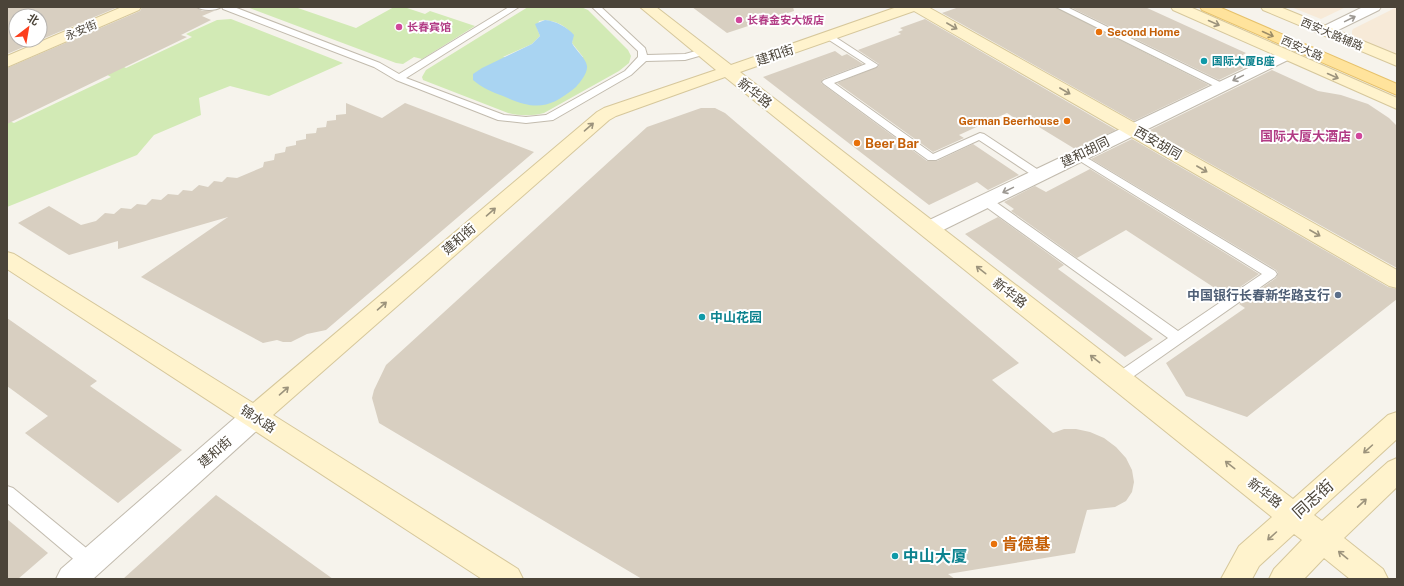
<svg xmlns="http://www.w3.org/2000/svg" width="1404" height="586" font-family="'Public Sans','Noto Sans SC',sans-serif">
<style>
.commercial{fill:#f7ead8}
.green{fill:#d2eab5;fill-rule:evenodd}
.water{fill:#a9d4f2}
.building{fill:#d8cfc1;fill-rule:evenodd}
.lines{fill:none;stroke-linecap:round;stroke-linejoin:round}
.lane-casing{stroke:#c2bbae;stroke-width:2}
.street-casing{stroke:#c2bbae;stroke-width:2}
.secondary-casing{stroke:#d6c79b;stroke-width:2}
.primary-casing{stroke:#e6c16a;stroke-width:2}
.lane{fill:#fff;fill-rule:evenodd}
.street{fill:#fff;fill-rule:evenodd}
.secondary{fill:#fff3cd;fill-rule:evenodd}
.primary{fill:#ffe39c;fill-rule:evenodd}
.oneway{stroke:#9c9892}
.oneway2{stroke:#9c937c}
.oneway3{stroke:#9c8c66}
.hotel-dot{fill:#d1479c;stroke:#fff;stroke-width:1.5}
.food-dot{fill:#e8710a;stroke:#fff;stroke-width:1.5}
.culture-dot{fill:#0f9aa8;stroke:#fff;stroke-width:1.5}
.service-dot{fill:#5c6f8a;stroke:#fff;stroke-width:1.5}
.labels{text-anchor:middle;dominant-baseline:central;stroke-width:4;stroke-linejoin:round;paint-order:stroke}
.far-hotel-label{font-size:11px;font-weight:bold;fill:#b23c85;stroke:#fff;text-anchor:start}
.far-street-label{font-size:11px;fill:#4b4439;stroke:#fff}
.far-food-label{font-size:11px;font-weight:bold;fill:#c56008;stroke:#fff;text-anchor:start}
.far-culture-label{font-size:11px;font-weight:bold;fill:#0d838f;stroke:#fff;text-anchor:start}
.street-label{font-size:13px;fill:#4b4439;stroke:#fff}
.hotel-label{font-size:13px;font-weight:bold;fill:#b23c85;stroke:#fff;text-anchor:end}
.food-label{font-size:13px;font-weight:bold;fill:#c56008;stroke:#fff;text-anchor:start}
.service-label{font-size:13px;font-weight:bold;fill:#4e5e75;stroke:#fff;text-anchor:end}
.culture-label{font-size:13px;font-weight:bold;fill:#0d838f;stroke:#fff;text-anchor:start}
.near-street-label{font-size:16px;fill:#4b4439;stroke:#fff}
.near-food-label{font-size:16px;font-weight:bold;fill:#c56008;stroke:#fff;text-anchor:start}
.near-culture-label{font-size:16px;font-weight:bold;fill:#0d838f;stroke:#fff;text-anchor:start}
</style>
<rect width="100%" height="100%" fill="#f6f3ec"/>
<g class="commercial">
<path d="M1291,7H1346L1321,19Z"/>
<path d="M1397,7V56L1355,38L1352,35V31L1353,29Z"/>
</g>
<g class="green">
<path d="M247,7H295L356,28L394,7H404L425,14L430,11L475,26L422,59L414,57L403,64L396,63Z"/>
<path d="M528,7H581L588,10L628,50L631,56L629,63L619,71L544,113C533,116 520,116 508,113L423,80L422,77L426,70ZM545,20C557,21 575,29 572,43L583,57H503L532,44L540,36L537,28L539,21Z"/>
<path d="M231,19L343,63L269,96L230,86L199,98L201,115L154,135L137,155L7,207V120L14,123L111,77L104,73L120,65L126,68L192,37L186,34L217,20Z"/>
</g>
<path class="water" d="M545,20C556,21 567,27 574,35L572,43C576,51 586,58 587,66C588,73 580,82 576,87C548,110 535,110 503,96C492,92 482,88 473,80V74L482,68L532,44L540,36L535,24Z"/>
<g class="building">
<path d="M7,7H118L7,54ZM16,16H40V40H16Z"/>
<path d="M142,7H196L202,11H214L202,16L211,20L181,35L187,37L7,124V68L140,11Z"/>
<path d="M692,7H793L794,11L727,33Z"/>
<path d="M959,7H1055L1209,85L1134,121L942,13Z"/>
<path d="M1070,7H1145L1246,53L1241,56L1256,62L1219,80Z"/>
<path d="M925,19L1116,130L1075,149L1034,124L1028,127L1007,113L959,135L964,138L933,152L837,83L879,66V64L858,50L901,34L898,32L903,30L900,28Z"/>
<path d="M835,51L842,56L847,54L863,64L823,79L821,83L927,161H937L973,144L1019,175L988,190L977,182L929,205L763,77Z"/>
<path d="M1272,70L1318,91L1341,95L1368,104L1389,118L1397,126V268L1150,130Z"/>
<path d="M346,103L382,118L405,103L534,152L326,330L307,334L291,342H283L277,340L263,343L141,277L228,217L118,249V241L69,255L18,223L49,206L81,225L96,221L105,213L114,214L121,208L131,209L137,204L146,205L152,199L161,200L168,194L178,195L183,190L192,191L199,185L208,187L214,181L222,182L227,177L237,178L263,167L264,162L274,160L275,154L285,152L286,147L296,145V141L306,139V134L316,133L317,128L326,127L327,121L336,120V115L346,114Z"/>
<path d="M701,108H715L725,113L1019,363L992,380L1053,433L1064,429H1076L1090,432L1104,438L1116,447L1126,458L1132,470L1134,482L1132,492L1126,501L1115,507L1087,510L1075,553L948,574L955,579H642L379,423L372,398L374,390L386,365L647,127Z"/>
<path d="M1132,139L1388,287L1397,289V299L1247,417L1186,396L1166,363L1245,308L1239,304L1276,278L1278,273L1276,270L1091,159Z"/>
<path d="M1090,169L1259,274L1227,296L1126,230L1077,258L1011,211L1014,209L1004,202L1035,186L1046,192Z"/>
<path d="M998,217L1064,265L1058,269L1153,339L1125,357L965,234Z"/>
<path d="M7,318L97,381L90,386L182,450L118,503L25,433L48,416L7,386Z"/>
<path d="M216,495L333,579H123Z"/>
<path d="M7,519L48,553L18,579H7Z"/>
</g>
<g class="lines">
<g class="lane-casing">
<g id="lane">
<path d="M197,7H221C216,11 202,11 197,7Z"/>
<path d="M222,7H234L380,63L399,74L509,7H519L406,78L504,115L526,117L546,115L625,71L638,57V51L592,7H601L645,48L647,55L685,54L703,49L708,52L706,54L685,60L646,61L631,75L553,120L526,123L498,120L396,80L374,67L223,9Z"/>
<path d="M1056,7H1067L1224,84L1226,86L1224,88H1218Z"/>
<path d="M829,33L878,65L876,67L834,83L933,154L980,133L984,134L1043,173L1045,175L1043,177H1035L979,140L936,160H928L824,84L822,82L824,80L866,64L826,38L825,36L826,34Z"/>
<path d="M1079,153L1275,271L1277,274L1275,277L1124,383L1119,385L1114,383L1112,379L1114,375L1168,338L982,204L980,201L982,198H990L1178,331L1262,274L1075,158L1074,156Z"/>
<path d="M7,486L13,488L96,556L99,562L96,568L90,570L84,568L7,503Z"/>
</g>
</g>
<g class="street-casing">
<g id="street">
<path d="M1363,7H1381L1379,10L1330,34L1325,35L1320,34L1318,31L1320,28Z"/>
<path d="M1286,50L1292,52L1294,55L1292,58L935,234L928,236L921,234L918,229L921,224Z"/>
<path d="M254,406L263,409L267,417L263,425L93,579H56L61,569L245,409Z"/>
</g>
</g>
<g class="secondary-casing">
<g id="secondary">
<path d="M122,7H141L139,10L7,67V56Z"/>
<path d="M640,7H656L731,65L897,7H928L1397,270V288L1389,286L914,11L740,72L1293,499L1388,415L1397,412V439L1314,515L1322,521L1388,462L1397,458V487L1344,538L1383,569L1388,579H1350L1324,558L1304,579H1269L1274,569L1302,540L1294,534L1259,566L1252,579H1221L1239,546L1272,517L725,77L616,116L609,120L273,415L518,569L523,579H482L7,269V252L14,254L253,403L597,112L604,108L716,70Z"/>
<path d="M1171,7H1190L1397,98V109L1173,10Z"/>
<path d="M1261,7H1280L1397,55V66L1263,10Z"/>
</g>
</g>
<g class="primary-casing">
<path id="primary" d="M1200,7H1219L1397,84V95L1202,10Z"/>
</g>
<use href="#lane" class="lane"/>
<use href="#street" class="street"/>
<use href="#secondary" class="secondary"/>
<use href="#primary" class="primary"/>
</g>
<defs><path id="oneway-shaft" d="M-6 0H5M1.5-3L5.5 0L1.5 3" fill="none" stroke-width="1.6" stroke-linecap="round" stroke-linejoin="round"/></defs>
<g class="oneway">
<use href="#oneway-shaft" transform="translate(1350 19) rotate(-26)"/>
<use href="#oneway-shaft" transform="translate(1238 78) rotate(154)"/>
<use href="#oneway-shaft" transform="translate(1008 190) rotate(154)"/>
</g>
<g class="oneway2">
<use href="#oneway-shaft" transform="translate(1214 23) rotate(24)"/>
<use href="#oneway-shaft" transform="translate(952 26) rotate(30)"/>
<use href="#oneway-shaft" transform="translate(1333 76) rotate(24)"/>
<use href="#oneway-shaft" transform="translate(1065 91) rotate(30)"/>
<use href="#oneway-shaft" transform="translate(589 127) rotate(-41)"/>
<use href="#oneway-shaft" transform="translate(1202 169) rotate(30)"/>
<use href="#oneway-shaft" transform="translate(491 212) rotate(-41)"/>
<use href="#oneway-shaft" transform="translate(1315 233) rotate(30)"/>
<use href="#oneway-shaft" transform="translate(981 270) rotate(-142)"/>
<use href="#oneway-shaft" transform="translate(382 306) rotate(-41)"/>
<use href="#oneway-shaft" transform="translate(1095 359) rotate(-142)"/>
<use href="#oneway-shaft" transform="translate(284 391) rotate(-41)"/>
<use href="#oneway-shaft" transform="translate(1368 449) rotate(138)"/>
<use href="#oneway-shaft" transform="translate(1230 465) rotate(-142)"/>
<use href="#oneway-shaft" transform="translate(1362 503) rotate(-43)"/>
<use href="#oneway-shaft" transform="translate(1272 536) rotate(138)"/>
<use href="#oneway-shaft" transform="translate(1343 555) rotate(-141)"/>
</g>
<use class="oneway3" href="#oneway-shaft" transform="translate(1268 34) rotate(24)"/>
<g class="hotel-dot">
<circle cx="739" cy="20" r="4"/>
<circle cx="399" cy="27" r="4"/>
<circle cx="1359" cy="136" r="4"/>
</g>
<g class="food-dot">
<circle cx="1099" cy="32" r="4"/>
<circle cx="1067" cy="121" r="4"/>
<circle cx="857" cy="143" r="4"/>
<circle cx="994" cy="544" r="4"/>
</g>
<g class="culture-dot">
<circle cx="1204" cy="61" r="4"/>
<circle cx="702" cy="317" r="4"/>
<circle cx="895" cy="556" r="4"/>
</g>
<circle class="service-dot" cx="1338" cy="295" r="4"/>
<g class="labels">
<g class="far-hotel-label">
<text x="747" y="20">长春金安大饭店</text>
<text x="407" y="27">长春宾馆</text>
</g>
<g class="far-street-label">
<text transform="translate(81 30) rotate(-23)">永安街</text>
<text transform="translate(1332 34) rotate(23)">西安大路辅路</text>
<text transform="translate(1302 48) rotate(24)">西安大路</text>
</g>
<g class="far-food-label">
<text x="1107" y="32">Second Home</text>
<text x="1059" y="121" text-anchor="end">German Beerhouse</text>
</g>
<g class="far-culture-label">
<text x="1212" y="61">国际大厦B座</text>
</g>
<g class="street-label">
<text transform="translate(775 55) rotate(-19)">建和街</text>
<text transform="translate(755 93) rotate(38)">新华路</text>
<text transform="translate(1158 143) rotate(30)">西安胡同</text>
<text transform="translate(1085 152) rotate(-26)">建和胡同</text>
<text transform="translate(459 239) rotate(-41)">建和街</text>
<text transform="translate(1010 293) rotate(38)">新华路</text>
<text transform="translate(258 419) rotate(33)">锦水路</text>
<text transform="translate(215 452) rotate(-41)">建和街</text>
<text transform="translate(1265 493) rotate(38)">新华路</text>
</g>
<g class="hotel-label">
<text x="1351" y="136">国际大厦大酒店</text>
</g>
<g class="food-label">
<text x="865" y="143">Beer Bar</text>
</g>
<g class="service-label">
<text x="1330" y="295">中国银行长春新华路支行</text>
</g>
<g class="culture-label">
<text x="710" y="317">中山花园</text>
</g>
<g class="near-street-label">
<text transform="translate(1313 499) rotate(-42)">同志街</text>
</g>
<g class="near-food-label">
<text x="1002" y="544">肯德基</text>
</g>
<g class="near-culture-label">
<text x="903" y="556">中山大厦</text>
</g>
</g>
<rect width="1404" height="586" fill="none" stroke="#4b4439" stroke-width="16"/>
<g transform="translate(28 28) rotate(31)"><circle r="19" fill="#ffffff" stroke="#b7b4b0"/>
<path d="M0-3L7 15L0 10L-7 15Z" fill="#fc3f1d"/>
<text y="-6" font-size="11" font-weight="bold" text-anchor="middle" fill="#4b4439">北</text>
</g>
</svg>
